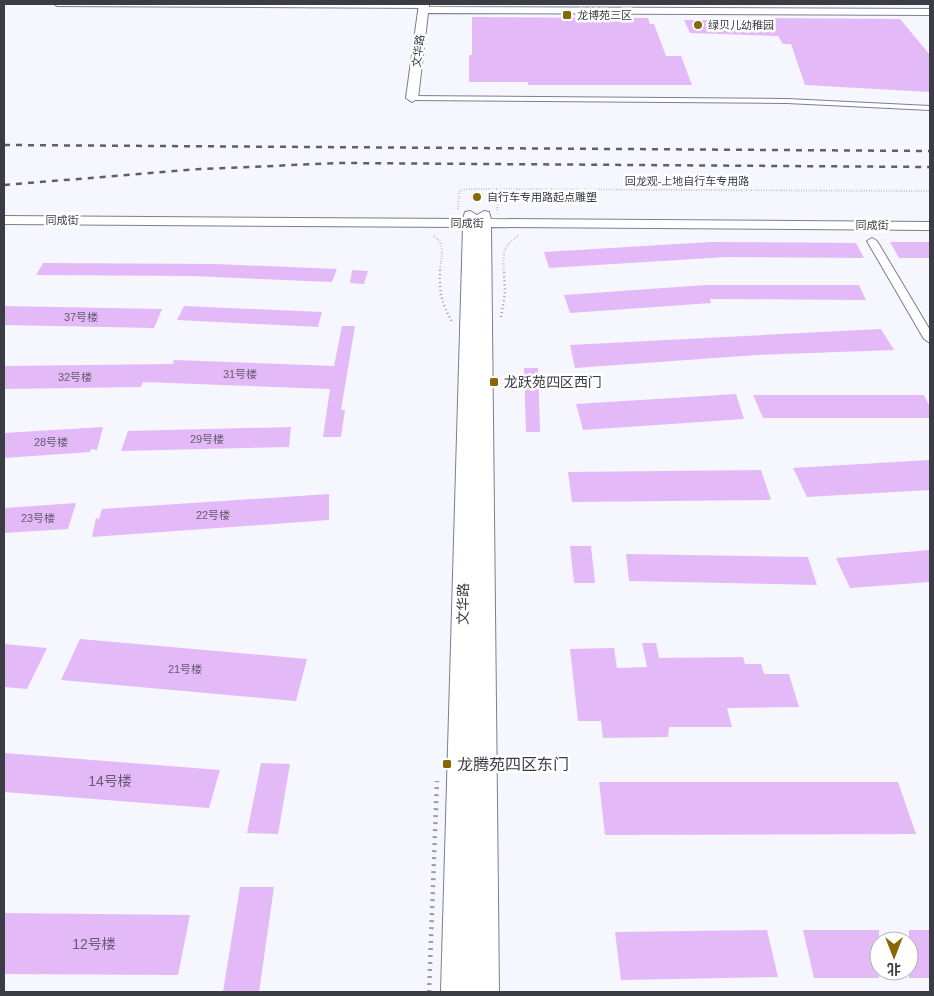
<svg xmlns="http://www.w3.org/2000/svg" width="934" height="996" font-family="Helvetica,'Noto Sans SC',sans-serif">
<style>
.building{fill:#e4b9f8}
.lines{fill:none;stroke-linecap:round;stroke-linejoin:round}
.street-casing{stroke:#7c7d90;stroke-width:2}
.secondary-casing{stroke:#7c7d90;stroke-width:2}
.path-far2{stroke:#9c9ca5;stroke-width:2;stroke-dasharray:0.5 2;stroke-linecap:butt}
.path-far1{stroke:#9c9ca5;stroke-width:2.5;stroke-dasharray:1 3;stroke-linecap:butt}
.path{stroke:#9c9ca5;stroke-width:4.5;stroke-dasharray:2 5;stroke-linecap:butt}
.street{fill:#fff;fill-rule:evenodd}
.secondary{fill:#fff;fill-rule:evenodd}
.rail{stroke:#5e5f67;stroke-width:2.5;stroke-dasharray:6 6;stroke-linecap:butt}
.poi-dot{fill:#886804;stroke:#fff;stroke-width:2}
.labels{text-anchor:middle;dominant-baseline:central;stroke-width:5;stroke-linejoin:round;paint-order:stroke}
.far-poi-label{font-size:11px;fill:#3b3c44;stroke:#fff;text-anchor:start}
.far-street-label{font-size:11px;fill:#3b3c44;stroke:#fff}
.number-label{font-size:11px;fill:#655b71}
.poi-label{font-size:14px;fill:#3b3c44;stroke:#fff;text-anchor:start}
.street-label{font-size:14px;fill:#3b3c44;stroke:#fff}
.near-number-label{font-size:14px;fill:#655b71}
.near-poi-label{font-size:16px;fill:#3b3c44;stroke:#fff;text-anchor:start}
</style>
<rect width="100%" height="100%" fill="#f6f6ff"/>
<g class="building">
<path d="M472,17L648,18L650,24H654L666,56H681L692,85H528V82H469V55H472Z"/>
<path d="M766,18L900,19L930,55V92L805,85L791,44H783L778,36L690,33L684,20H768Z"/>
<path d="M711,242L856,243L864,258L726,257L549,268L544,252Z"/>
<path d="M890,242H930V258H899Z"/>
<path d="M43,263L215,264L337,269L332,282L191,276L36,275Z"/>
<path d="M352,270L368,271L364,284L350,283Z"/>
<path d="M706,285H859L866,300L710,299L711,303L570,313L564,295Z"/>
<path d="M4,306L162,309L154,328L4,325Z"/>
<path d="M184,306L322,312L318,327L177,320Z"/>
<path d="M342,326H355L341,410H345L341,437H323L330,389L143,382L141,387L4,389V366L173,364L174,360L334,366Z"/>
<path d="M881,329L894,350L757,355L575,368L570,345Z"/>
<path d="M524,368H538L540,432H526Z"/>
<path d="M736,394L744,419L583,430L576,404Z"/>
<path d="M753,395H924L930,407V418H763Z"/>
<path d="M103,427L97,450L91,449L90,452L4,458V433Z"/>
<path d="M291,427L289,447L121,451L128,431Z"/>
<path d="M930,460V490L807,497L793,468Z"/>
<path d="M761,470L771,500L572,502L568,472Z"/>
<path d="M329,494V520L92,537L96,518L99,519L102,509Z"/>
<path d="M76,503L68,529L4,533V508Z"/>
<path d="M570,546H591L595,583H574Z"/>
<path d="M930,550V582L850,588L836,558Z"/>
<path d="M626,554L808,557L817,585L629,581Z"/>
<path d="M80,639L307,659L296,701L61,680Z"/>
<path d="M642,643H656L659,658L743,657L745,664H761L764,674H789L799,707L727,708L732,727H669L668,737L603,738L601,721H578L570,649L614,648L617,668L647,667Z"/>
<path d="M4,644L47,648L27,689L4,687Z"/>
<path d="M4,753L220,770L209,808L4,792Z"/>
<path d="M261,763L290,764L278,834L247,833Z"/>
<path d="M599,782H898L916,834L605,835Z"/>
<path d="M240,887H274L259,992H223Z"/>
<path d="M4,913L190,915L178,975L4,974Z"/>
<path d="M767,930L778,977L621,980L615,932Z"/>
<path d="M803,930H879V978H814Z"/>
<rect x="909" y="930" width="21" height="48"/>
</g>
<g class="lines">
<g class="street-casing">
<g id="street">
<path d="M54,4H423L426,6L423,8L57,6Z"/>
<path d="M409,96L787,99L930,106V110L787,103L412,100H409Z"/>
<path d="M872,238L877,241L930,330V343L924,339L867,241Z"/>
</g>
</g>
<g class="secondary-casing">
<g id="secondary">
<path d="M419,4H429V7L930,9V15L428,13L418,98L412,102L406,98Z"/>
<path d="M470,211L477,215L484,211L489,212L491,219L930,222V230L491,227L499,992H441L463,227L4,224V216L463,219L465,212Z"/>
</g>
</g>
<g class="path-far2">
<path d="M458,209L459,193L461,190L470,189L930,191"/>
<path d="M497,210L499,195L506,190"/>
<path d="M434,236C446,243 441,259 440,271"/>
<path d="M504,271C503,253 502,247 518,236"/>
</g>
<g class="path-far1">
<path d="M440,270C439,293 441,301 452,322"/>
<path d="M501,317L505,294L504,270"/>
</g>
<path class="path" d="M429,992L437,781"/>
<use href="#street" class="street"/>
<use href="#secondary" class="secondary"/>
<g class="rail">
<path d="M4,145L930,151"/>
<path d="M4,185L200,169L341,163L930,167"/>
</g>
</g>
<g class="poi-dot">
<rect x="562" y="10" width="10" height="10" rx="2.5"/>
<circle cx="698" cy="25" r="5"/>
<circle cx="477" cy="197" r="5"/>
<rect x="489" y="377" width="10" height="10" rx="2.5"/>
<rect x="442" y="759" width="10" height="10" rx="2.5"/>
</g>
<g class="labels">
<g class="far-poi-label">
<text x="577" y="15">龙博苑三区</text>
<text x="708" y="25">绿贝儿幼稚园</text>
<text x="487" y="197">自行车专用路起点雕塑</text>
</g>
<g class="far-street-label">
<text transform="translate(418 51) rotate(-83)">文华路</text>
<text x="687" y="181">回龙观-上地自行车专用路</text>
<text x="62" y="220">同成街</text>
<text x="467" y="223">同成街</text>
<text x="872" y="225">同成街</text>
</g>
<g class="number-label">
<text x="81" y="317">37号楼</text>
<text x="240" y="374">31号楼</text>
<text x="75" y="377">32号楼</text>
<text x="207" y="439">29号楼</text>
<text x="51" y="442">28号楼</text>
<text x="213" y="515">22号楼</text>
<text x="38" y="518">23号楼</text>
<text x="185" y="669">21号楼</text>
</g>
<g class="poi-label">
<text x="504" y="382">龙跃苑四区西门</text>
</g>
<g class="street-label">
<text transform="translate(463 604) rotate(-89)">文华路</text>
</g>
<g class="near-number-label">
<text x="110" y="781">14号楼</text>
<text x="94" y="944">12号楼</text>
</g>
<g class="near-poi-label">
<text x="457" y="764">龙腾苑四区东门</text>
</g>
</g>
<rect width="934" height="996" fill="none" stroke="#3b3c44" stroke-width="10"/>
<g transform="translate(894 956) rotate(180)"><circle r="24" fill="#ffffff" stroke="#b1b1b4"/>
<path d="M0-4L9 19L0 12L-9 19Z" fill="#886804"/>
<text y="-8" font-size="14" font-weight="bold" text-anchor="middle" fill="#3b3c44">北</text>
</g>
</svg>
